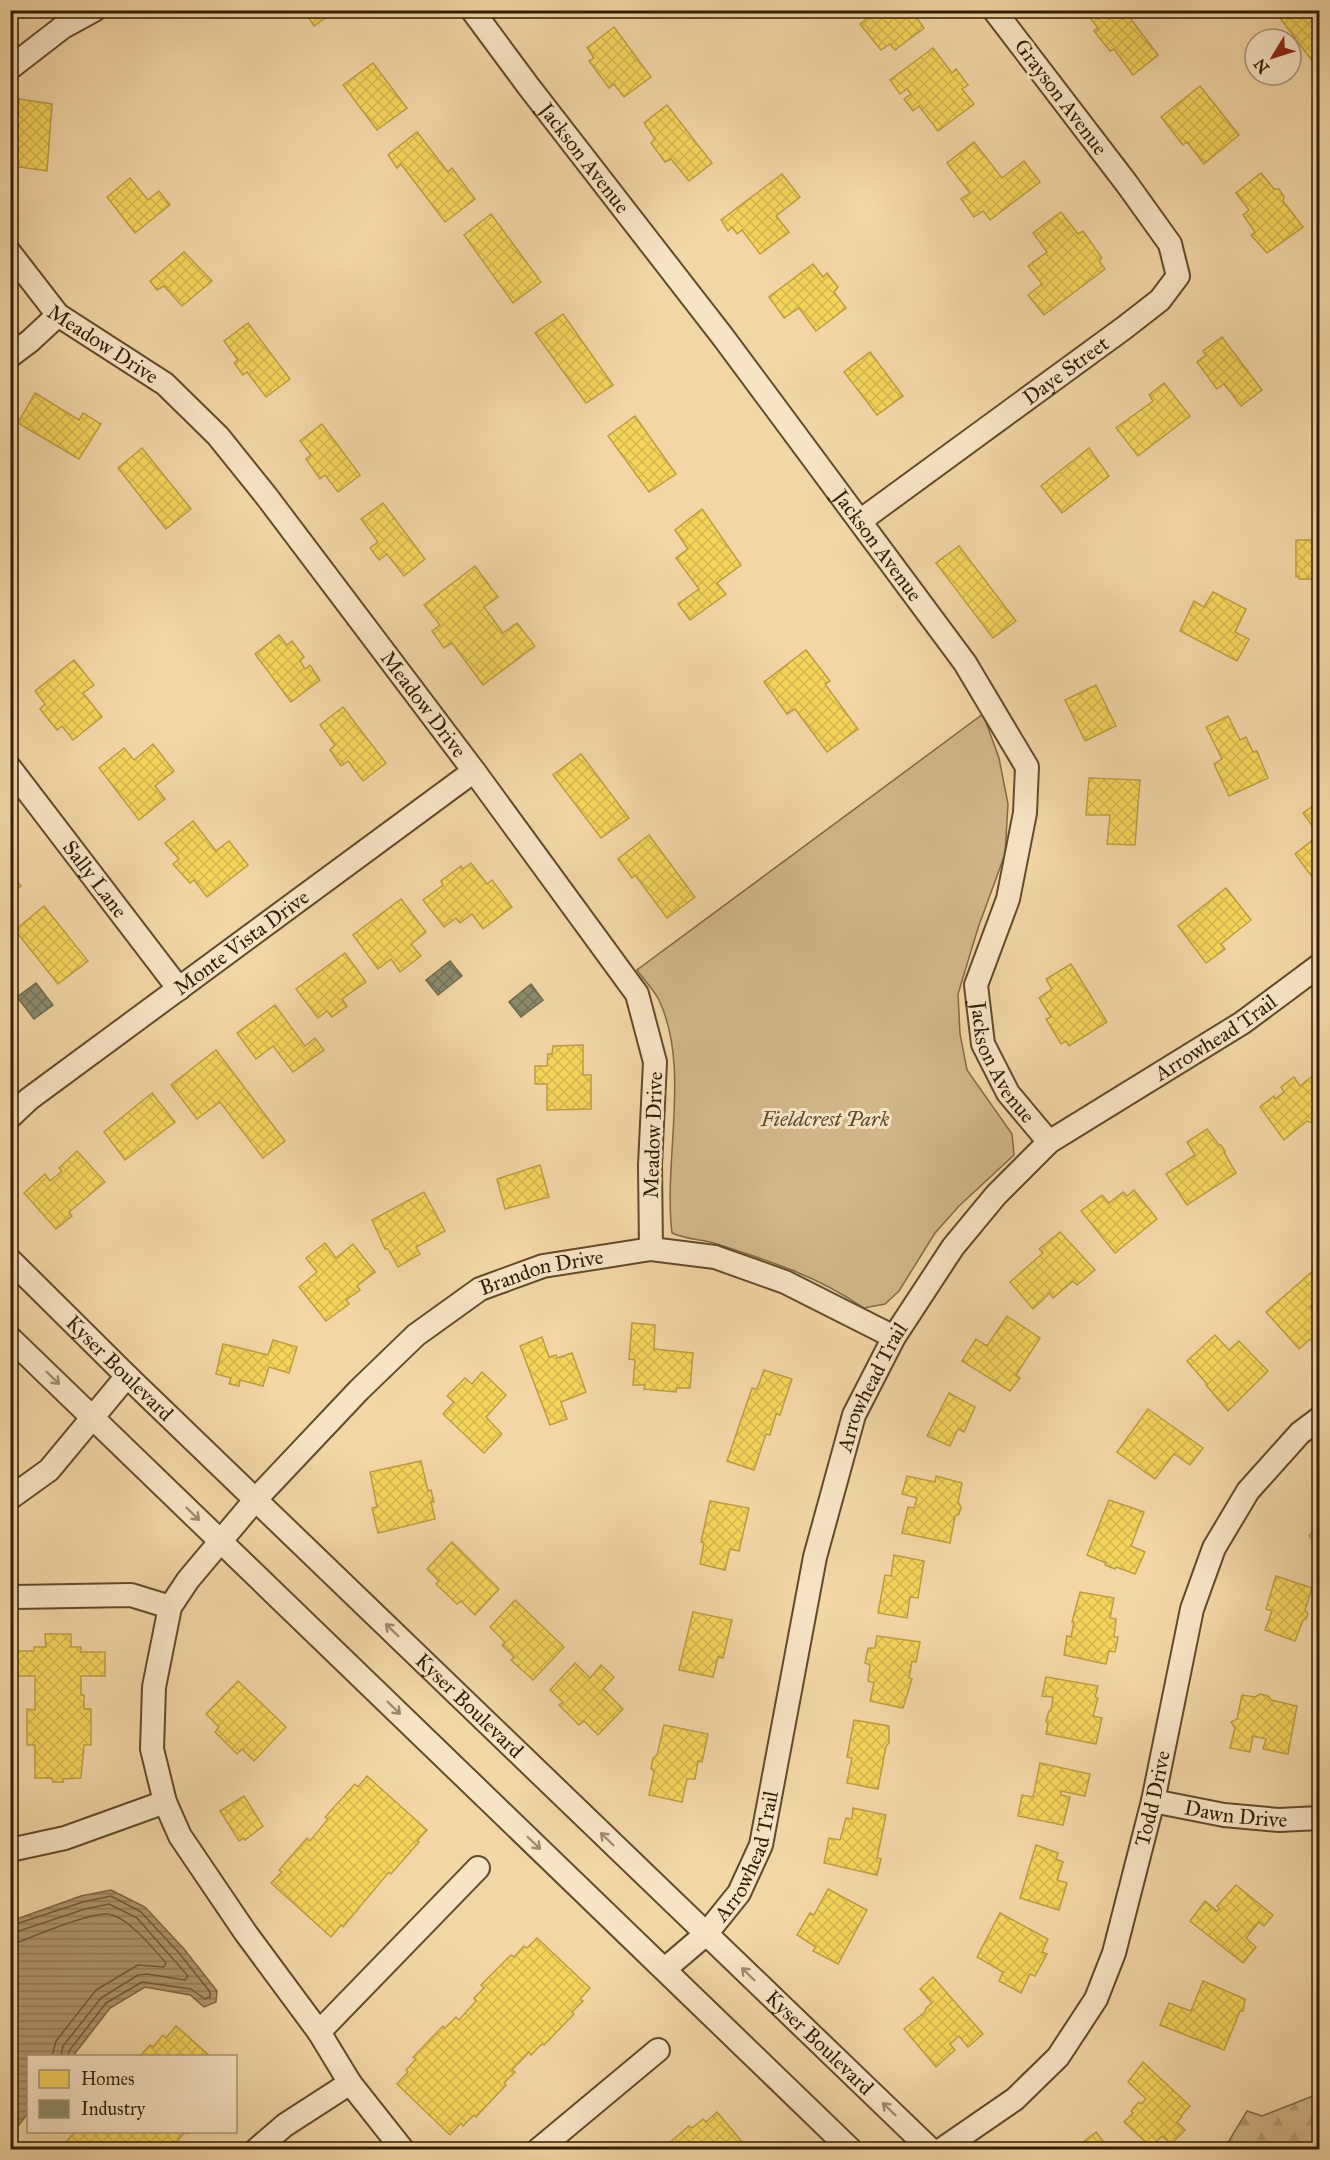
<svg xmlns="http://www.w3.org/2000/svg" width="1330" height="2160" font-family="'IM FELL Great Primer',serif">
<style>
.forest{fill:url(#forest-firs);stroke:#816a46;stroke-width:1.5}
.green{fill:#d1b78a;stroke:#816a46;stroke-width:1.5}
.water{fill:url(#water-rules);stroke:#7d6642;stroke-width:1.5}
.homes{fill:url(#homes-cross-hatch);stroke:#bb9e41;stroke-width:1.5}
.industry{fill:url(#industry-cross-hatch);stroke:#716b4d;stroke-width:1.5}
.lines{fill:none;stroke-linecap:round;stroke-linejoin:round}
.shore{stroke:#705a38;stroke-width:1.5}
.minor-casing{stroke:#614b2a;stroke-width:26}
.minor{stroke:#f7e4c5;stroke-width:22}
.oneway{stroke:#9e8a6d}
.labels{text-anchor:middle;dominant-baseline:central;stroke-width:6;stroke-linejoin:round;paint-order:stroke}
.street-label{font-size:21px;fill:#311d01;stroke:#f7e4c5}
.park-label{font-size:21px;font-style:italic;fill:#614b2a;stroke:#f7e4c5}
</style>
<defs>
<pattern id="forest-firs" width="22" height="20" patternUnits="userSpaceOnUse" patternTransform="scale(1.5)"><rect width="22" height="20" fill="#d1b78a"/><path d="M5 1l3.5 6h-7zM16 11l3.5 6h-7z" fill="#b49d75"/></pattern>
<pattern id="water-rules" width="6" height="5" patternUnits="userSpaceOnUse" patternTransform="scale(1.5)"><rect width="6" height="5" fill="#b0976e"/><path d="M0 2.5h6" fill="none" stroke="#907b58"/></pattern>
<pattern id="homes-cross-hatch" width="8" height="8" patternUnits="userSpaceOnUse" patternTransform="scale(1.5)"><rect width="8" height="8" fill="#f6d55c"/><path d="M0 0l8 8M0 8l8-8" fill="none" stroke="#d3b64e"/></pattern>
<pattern id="industry-cross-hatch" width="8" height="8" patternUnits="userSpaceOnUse" patternTransform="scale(1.5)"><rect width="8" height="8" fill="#8c8c6e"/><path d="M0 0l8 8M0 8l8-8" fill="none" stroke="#737258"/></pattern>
</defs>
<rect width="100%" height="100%" fill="#f2d6a6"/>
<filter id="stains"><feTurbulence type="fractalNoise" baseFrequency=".00333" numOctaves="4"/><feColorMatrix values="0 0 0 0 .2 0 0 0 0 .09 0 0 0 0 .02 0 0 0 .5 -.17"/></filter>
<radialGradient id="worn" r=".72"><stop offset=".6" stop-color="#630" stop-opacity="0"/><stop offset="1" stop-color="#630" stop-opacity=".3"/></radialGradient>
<path class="forest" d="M1319,2090V2149H1217L1229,2141L1247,2111L1262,2116L1313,2096Z"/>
<path class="green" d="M983,714L999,758L1008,804L1005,854L978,928L958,994L960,1034L967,1070L1012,1134L1014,1155L959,1206L935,1233L899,1291L885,1304L864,1308C817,1276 770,1261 717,1244C701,1239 688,1240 672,1233C663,1160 691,1068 659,1000C654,990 644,980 637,970Z"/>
<path class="water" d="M111,1890L145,1907L184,1949L217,1991L216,2002L204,2007L190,1995L145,1987L110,2008L73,2056H28V2113L12,2134L11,2140V1921L81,1896Z"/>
<g class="homes">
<path d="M304,10H337L314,26Z"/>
<path d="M868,10H911L924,28L895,50L890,44L881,50L860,24L871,15Z"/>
<path d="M1091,10H1124L1158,55L1133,75L1114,49L1110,51L1094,31L1098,28L1087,14Z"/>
<path d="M1274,10H1319L1320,57L1313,62Z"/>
<path d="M614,27L651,77L624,97L614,84L609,88L589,61L594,58L587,48Z"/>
<path d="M933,48L952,73L956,69L968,85L962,89L974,104L938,131L919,106L913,111L904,99L911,94L907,89L900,94L890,80Z"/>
<path d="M373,63L407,108L377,130L343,85Z"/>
<path d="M1200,86L1239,135L1204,164L1187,142L1183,145L1161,117Z"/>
<path d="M19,99L52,104L47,171L13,166Z"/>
<path d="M667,105L712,163L689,181L671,159L665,162L651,143L655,139L644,123Z"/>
<path d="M417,132L448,172L452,168L475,199L445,222L401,164L397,168L388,155Z"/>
<path d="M974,142L1002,178L1024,161L1040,182L990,220L983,211L974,217L961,199L970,193L947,163Z"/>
<path d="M1261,173L1274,189H1279L1284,197L1283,201L1303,227L1267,253L1251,235L1255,232L1243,215L1249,210L1236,193Z"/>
<path d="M782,174L800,197L776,216L789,232L760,254L742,230L737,234L732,227L728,231L721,220Z"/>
<path d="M130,178L148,200L159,191L170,205L135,233L107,197Z"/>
<path d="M1061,212L1078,234L1083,231L1102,258L1099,261L1105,269L1044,315L1028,295L1042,284L1028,266L1047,252L1033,233Z"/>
<path d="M491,214L541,282L513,303L464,235Z"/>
<path d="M184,252L212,281L182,306L164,286L157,290L150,281Z"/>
<path d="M813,264L823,277L827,273L838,287L834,292L846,308L816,331L799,308L784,318L769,297Z"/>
<path d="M563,314L613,385L586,403L535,333Z"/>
<path d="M248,323L290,379L266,397L247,372L243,375L234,363L238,360L224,341Z"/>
<path d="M1222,337L1262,390L1241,406L1224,384L1217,389L1197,362L1206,355L1203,351Z"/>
<path d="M870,352L903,396L877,415L844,372Z"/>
<path d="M1164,383L1190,416L1138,456L1116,428L1153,401L1149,395Z"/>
<path d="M35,393L79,420L83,413L101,424L79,459L18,423Z"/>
<path d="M635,416L676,474L649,492L608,436Z"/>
<path d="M322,424L360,475L338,492L325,475L320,479L306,459L311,455L300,441Z"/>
<path d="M142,448L191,509L166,529L118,468Z"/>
<path d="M1089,448L1109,476L1062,513L1041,486Z"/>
<path d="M383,503L425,559L404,576L387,554L379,560L370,548L378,542L361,519Z"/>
<path d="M702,509L741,565L717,583L726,594L690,620L678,604L699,589L676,558L688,549L675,530Z"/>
<path d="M1296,540H1320V579H1299V576L1296,577Z"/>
<path d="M959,546L1016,621L993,638L936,563Z"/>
<path d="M475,566L498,597L484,607L503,633L517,623L535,646L483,685L452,643L444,648L432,631L440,625L424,605Z"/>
<path d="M1213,592L1246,609L1235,632L1249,639L1237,661L1180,631L1194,601L1204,607Z"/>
<path d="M279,635L287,645L292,641L304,657L300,661L305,669L310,665L320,680L291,702L255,654Z"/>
<path d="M806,650L830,681L825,684L858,729L827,752L795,709L787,714L764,682Z"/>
<path d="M74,660L94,685L83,693L102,717L73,740L62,726L57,730L40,709L45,704L35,691Z"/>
<path d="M1096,685L1116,726L1085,741L1065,700Z"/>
<path d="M343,707L386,763L363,781L348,761L341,766L330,750L335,745L320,725Z"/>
<path d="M1228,716L1240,740L1246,737L1253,752L1257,751L1268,778L1229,796L1214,764L1222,759L1206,727Z"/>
<path d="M153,744L174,771L155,786L165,799L139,820L99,768L124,748L134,760Z"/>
<path d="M581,754L629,818L601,838L553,775Z"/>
<path d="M1089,778L1140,780L1135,845L1107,844L1110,815H1086Z"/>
<path d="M1320,801V878L1315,881L1295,854L1319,835L1303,813Z"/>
<path d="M193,821L216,851L229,841L248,865L207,897L194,880L190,883L173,864L179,859L165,843Z"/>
<path d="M649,835L695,897L667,918L635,875L632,878L618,859Z"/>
<path d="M471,863L487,884L492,880L512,907L483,929L472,914L460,923L456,918L444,927L423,900L443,885L441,881L461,866L463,869Z"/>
<path d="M10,865L17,873L13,876L21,886L10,894Z"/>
<path d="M1226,888L1251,920L1221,944L1225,949L1206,963L1178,926Z"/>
<path d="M401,899L426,932L411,944L421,956L400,972L391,959L378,969L353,935Z"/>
<path d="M44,906L88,961L58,984L15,930Z"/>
<path d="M345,953L366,982L342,999L347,1006L332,1017L327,1011L318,1018L296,989Z"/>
<path d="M1071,964L1107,1022L1069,1046L1066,1041L1061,1044L1046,1019L1051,1017L1039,998L1052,989L1046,979Z"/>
<path d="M275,1005L305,1046L315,1038L324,1050L293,1072L273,1046L256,1059L237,1033Z"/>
<path d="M583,1045V1075H591V1109L547,1110V1084H535V1066H547L548,1054H552L553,1046Z"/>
<path d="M216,1050L285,1141L263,1158L220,1102L197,1119L171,1085Z"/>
<path d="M1316,1073L1320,1077L1319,1118L1313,1123L1307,1121L1284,1140L1260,1107L1274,1096L1275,1099L1284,1092L1281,1087L1294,1077L1300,1086Z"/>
<path d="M152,1093L175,1122L125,1160L104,1132Z"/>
<path d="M1207,1129L1219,1145H1221L1225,1151V1154L1236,1173L1187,1205L1166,1174L1195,1155L1187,1142Z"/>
<path d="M77,1151L105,1182L69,1212L72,1216L56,1229L24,1193L45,1174L50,1181L62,1171L59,1168Z"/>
<path d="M540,1165L549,1197L505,1209L497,1179Z"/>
<path d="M1134,1190L1157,1219L1115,1253L1081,1211L1102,1195L1109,1203L1123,1192L1127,1196Z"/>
<path d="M424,1192L445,1231L416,1247L420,1254L398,1267L388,1249H385L372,1220Z"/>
<path d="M1060,1232L1095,1270L1077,1285L1073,1281L1053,1298L1050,1293L1033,1309L1010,1282L1043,1253L1039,1249Z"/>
<path d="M325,1243L336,1258L353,1244L375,1272L357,1286L360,1290L346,1300L349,1304L326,1321L299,1287L317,1272L306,1258Z"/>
<path d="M1314,1270L1320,1276V1304L1316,1307L1313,1304L1310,1307L1320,1318V1334L1309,1340L1299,1349L1266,1312Z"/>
<path d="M1007,1316L1040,1338L1016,1375L1020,1378L1010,1391L962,1361L976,1339L987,1346Z"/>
<path d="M632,1323L655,1325L654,1349L693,1353L690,1388H677L676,1392L644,1389L645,1385H633L635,1360L629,1359Z"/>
<path d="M1215,1335L1229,1350L1239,1341L1268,1371L1228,1411L1206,1385L1207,1384L1187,1361Z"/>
<path d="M542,1337L549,1357L556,1355L557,1358L572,1353L586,1392L561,1402L567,1419L550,1425L520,1346Z"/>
<path d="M273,1340L297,1347L289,1373L269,1367L263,1386L240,1380L239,1386L229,1384L231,1378L216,1374L223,1344L268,1355Z"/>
<path d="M764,1370L792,1379L780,1415L776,1414L770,1435L766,1434L754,1470L727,1461L752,1388L757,1389Z"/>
<path d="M482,1372L506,1395L486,1417L502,1434L484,1453L443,1414L454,1402L447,1396L465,1378L472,1384Z"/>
<path d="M949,1393L975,1407L964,1432L958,1429L950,1446L927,1436Z"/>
<path d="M1148,1409L1203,1448L1190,1465L1174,1454L1155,1479L1117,1452Z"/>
<path d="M421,1461L428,1491L431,1490L434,1502H431L435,1519L378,1533L372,1508L377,1507L370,1472Z"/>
<path d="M907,1476L935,1482L936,1476L962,1483L958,1502L961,1507L959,1514L955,1516L950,1543L902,1533L908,1507L914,1508L917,1498L902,1494Z"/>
<path d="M1109,1500L1144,1512L1131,1546L1145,1552L1135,1574L1116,1567L1115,1569L1105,1565L1106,1563L1087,1555Z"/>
<path d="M710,1501L749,1508L739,1551L730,1549L725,1570L700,1564L704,1543L701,1542Z"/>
<path d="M1320,1523V1546L1309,1536Z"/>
<path d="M452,1542L499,1589L475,1615L461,1601L457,1604L436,1584L439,1581L427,1569Z"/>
<path d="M894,1555L924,1561L918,1598L910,1597L907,1618L878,1613L885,1575L891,1576Z"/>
<path d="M1276,1576L1312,1588L1305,1610L1308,1614L1306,1619L1303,1620L1295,1641L1265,1630L1272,1611L1266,1609Z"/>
<path d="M1080,1592L1114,1598L1110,1618L1116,1619L1114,1637H1118L1115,1652L1109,1651L1106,1664L1064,1655L1067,1636L1071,1637L1074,1622H1072Z"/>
<path d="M515,1600L564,1647L533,1680L511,1660L514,1657L502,1645L505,1642L490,1627Z"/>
<path d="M693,1612L732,1620L723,1658L718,1657L713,1677L679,1670Z"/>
<path d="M45,1634H71V1647H81V1652H105V1676H81V1695H84V1709H91V1745H84L81,1778L63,1779V1782H53L52,1778H35V1745H27V1709L35,1710V1676H10V1651H34V1647H46Z"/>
<path d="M877,1636L920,1642L916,1662L912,1661L909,1678L912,1679L903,1708L870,1701L874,1683L868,1681L870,1665L865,1663L868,1648H875Z"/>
<path d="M575,1663L590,1678L601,1665L614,1677L603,1689L623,1709L598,1735L584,1721L579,1725L559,1705L563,1702L550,1690Z"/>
<path d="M1046,1677L1098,1686L1095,1697L1098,1698L1093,1716L1102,1718L1096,1744L1046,1734L1048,1724L1046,1721L1049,1711L1051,1710L1053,1697L1042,1696Z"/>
<path d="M238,1681L286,1727L254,1761L242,1749L237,1754L215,1732L219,1727L206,1714Z"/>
<path d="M1260,1694L1268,1696L1271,1700L1297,1706L1288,1754L1263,1749L1266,1739L1253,1736L1250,1752L1230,1748L1235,1728L1231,1722L1237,1719L1242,1695L1255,1697Z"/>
<path d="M854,1720L889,1726V1743L886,1746L878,1789L847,1783L852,1758L847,1757Z"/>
<path d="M664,1725L708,1734L702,1762L698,1761L695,1779H687L682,1802L649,1795L654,1772L651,1768L653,1758L657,1755Z"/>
<path d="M1040,1763L1090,1774L1085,1796L1061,1791V1795L1070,1797L1063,1825L1018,1816L1022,1795L1033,1797Z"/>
<path d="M367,1776L427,1830L417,1841L419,1842L391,1874L389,1872L343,1927L341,1925L331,1937L271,1883L282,1872L279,1870L307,1838L310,1841L328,1819L325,1817L355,1784L358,1787Z"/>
<path d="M244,1796L263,1826L245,1840L244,1838L239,1841L220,1811Z"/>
<path d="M853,1808L886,1815L877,1858L881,1859L877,1875L824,1863L829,1838L840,1840L846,1818L852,1819Z"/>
<path d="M1036,1845L1058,1853L1056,1859L1063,1862L1057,1880L1067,1883L1059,1910L1020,1898Z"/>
<path d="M1236,1885L1273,1915L1264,1926L1259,1922L1246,1938L1256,1947L1243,1963L1190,1921L1205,1901L1217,1911L1220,1909L1217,1906Z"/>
<path d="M828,1889L867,1910L838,1964L813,1951L816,1947L797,1935L810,1913L814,1915Z"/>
<path d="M1000,1913L1048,1939L1042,1952L1047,1954L1035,1976L1030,1974L1021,1993L999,1981L1003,1972L977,1957Z"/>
<path d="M537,1938L590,1988L580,1999L583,2001L572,2012L574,2014L544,2045L542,2044L531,2055L529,2052L512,2070L515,2072L504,2083L506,2085L476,2117L474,2115L463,2126L461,2123L450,2135L397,2084L408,2072L406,2070L416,2059L413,2057L443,2026L445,2028L456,2017L459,2020L476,2001L474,1998L484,1988L481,1985L511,1955L514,1957L524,1946L527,1948Z"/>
<path d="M933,1977L983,2034L968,2047L959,2036L950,2044L955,2050L936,2067L904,2029L925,2012L926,2008L932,2003L920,1989Z"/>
<path d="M1203,1981L1245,1999L1243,2011H1240L1224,2050L1160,2025L1169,2003L1191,2011Z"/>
<path d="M176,2026L210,2056H140L150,2045L153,2047L163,2035L166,2038Z"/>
<path d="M1143,2062L1190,2106L1181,2116L1182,2117L1177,2122L1185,2130L1171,2144L1162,2136L1151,2147L1124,2122L1133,2113L1131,2111L1139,2102L1141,2104L1146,2099L1128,2082Z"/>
<path d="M717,2112L749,2150H661L689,2126L692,2128L703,2119L706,2122Z"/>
<path d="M75,2132H189L187,2134L185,2132L175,2144L172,2142L165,2150H59Z"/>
<path d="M1096,2132L1110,2150H1078L1077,2147Z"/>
</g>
<g class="industry">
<path d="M450,961L462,976L438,995L426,980Z"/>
<path d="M36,983L53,1005L34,1019L17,997Z"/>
<path d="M531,984L543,1000L521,1017L509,1002Z"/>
</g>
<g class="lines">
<g class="shore">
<path d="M10,1926L83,1902L111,1896L141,1912L179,1953L210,1992V1997L205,1999L191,1989L142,1982L106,2003L69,2051L68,2056"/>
<path d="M10,1934L85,1909L109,1904L137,1918L188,1976L185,1980L147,1974L138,1975L101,1998L63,2046L61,2056"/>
<path d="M10,1943L19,1942C36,1935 91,1913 107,1914C126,1915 154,1949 166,1963L164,1967L138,1965L96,1990L56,2041L52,2056"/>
</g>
<g class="minor-casing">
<g id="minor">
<path id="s1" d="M472,10L529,87L723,337L965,663L1027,767L1025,813L1008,899L976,985L983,1044L1008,1093L1049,1142"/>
<path d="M10,68L63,27L94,10"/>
<path id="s2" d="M10,253L58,315L165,384L218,436L267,497L474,771L637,994L655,1062L650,1165L651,1249"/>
<path d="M10,356L30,341L58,315"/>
<path id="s3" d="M860,521L1124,328L1160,300L1178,276L1170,244L1127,184L994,10"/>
<path id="s4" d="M10,768L179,989"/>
<path id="s5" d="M10,1117L29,1099L474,771"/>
<path id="s6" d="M10,1260L127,1376L931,2150"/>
<path d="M10,1338L851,2150"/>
<path d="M10,1498L49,1470L127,1376"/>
<path d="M14,1597L131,1595L170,1607"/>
<path id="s7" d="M1153,1801L1224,1815L1279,1820L1320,1818"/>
<path d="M10,1850L65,1838L165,1802"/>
<path id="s8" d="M665,1969L706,1934L739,1893L761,1845L815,1557L854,1415L894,1337L953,1247L996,1195L1049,1142L1242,1023L1320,965"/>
<path d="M319,2032L478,1868"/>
<path d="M256,2150L285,2125L350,2083"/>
<path id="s9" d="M403,2150L350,2083L319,2032L245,1932L180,1836L165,1802L152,1749L154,1687L170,1607L188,1580L256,1499L359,1390L416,1335L480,1289L543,1266L651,1249L715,1257L785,1282L894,1337"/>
<path d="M538,2150L658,2050"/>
<path id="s10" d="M941,2150L1015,2099L1058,2057L1096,1999L1114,1953L1153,1801L1192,1609L1214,1548L1248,1491L1300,1433L1320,1418"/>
</g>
</g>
<use href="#minor" class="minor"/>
</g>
<defs><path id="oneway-shaft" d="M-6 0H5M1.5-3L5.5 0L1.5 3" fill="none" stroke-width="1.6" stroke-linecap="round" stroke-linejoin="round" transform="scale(1.5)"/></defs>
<g class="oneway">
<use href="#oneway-shaft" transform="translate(53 1378) rotate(44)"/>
<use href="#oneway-shaft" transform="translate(193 1514) rotate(44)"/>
<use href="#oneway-shaft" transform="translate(392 1630) rotate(-136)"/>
<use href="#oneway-shaft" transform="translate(394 1708) rotate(44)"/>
<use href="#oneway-shaft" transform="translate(607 1839) rotate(-136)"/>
<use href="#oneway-shaft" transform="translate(534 1843) rotate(44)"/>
<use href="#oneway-shaft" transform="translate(748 1974) rotate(-136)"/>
<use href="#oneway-shaft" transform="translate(889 2109) rotate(-136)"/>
</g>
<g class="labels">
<g class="street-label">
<text transform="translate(1061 97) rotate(53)">Grayson Avenue</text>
<text stroke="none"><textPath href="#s1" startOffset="186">Jackson Avenue</textPath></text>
<text stroke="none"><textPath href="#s2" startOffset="132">Meadow Drive</textPath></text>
<text stroke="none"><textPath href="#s3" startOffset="255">Daye Street</textPath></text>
<text stroke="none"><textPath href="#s1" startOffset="672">Jackson Avenue</textPath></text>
<text stroke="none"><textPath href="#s2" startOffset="618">Meadow Drive</textPath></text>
<text stroke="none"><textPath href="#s4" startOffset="140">Sally Lane</textPath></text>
<text stroke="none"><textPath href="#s5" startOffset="290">Monte Vista Drive</textPath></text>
<text stroke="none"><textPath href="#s8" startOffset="1134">Arrowhead Trail</textPath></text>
<text stroke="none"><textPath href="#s1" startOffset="1248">Jackson Avenue</textPath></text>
<text transform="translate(653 1135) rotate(-88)">Meadow Drive</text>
<text stroke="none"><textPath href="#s9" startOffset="1131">Brandon Drive</textPath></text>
<text stroke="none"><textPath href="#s6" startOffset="154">Kyser Boulevard</textPath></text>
<text stroke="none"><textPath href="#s8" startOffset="632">Arrowhead Trail</textPath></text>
<text stroke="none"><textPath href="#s6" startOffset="640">Kyser Boulevard</textPath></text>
<text stroke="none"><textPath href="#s10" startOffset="428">Todd Drive</textPath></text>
<text stroke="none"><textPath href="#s7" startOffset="84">Dawn Drive</textPath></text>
<text stroke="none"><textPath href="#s8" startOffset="144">Arrowhead Trail</textPath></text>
<text stroke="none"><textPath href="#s6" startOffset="1126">Kyser Boulevard</textPath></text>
</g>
<g class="park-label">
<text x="825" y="1119">Fieldcrest Park</text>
</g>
</g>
<rect width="1330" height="2160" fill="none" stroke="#f2d6a6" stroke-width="36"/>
<rect x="12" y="12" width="1306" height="2136" fill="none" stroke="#311d01" stroke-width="3"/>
<rect x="18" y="18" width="1294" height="2124" fill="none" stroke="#311d01" stroke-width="1.5"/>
<rect x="27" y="2055" width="210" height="78" fill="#f7e4c5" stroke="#a89477" stroke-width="1.5"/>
<rect x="39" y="2070" width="30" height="18" fill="#f6d55c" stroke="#a89477" stroke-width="1.5"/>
<text x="81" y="2085" font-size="18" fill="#311d01">Homes</text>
<rect x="39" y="2100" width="30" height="18" fill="#8c8c6e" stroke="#a89477" stroke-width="1.5"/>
<text x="81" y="2115" font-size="18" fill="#311d01">Industry</text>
<g transform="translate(1273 57) rotate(232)"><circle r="28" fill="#f7e4c5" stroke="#a89477" stroke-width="1.5"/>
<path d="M0-4.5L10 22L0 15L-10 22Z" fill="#8f2418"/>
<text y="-9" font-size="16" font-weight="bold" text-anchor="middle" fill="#311d01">N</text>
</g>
<rect width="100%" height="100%" filter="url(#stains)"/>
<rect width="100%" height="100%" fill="url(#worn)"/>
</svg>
